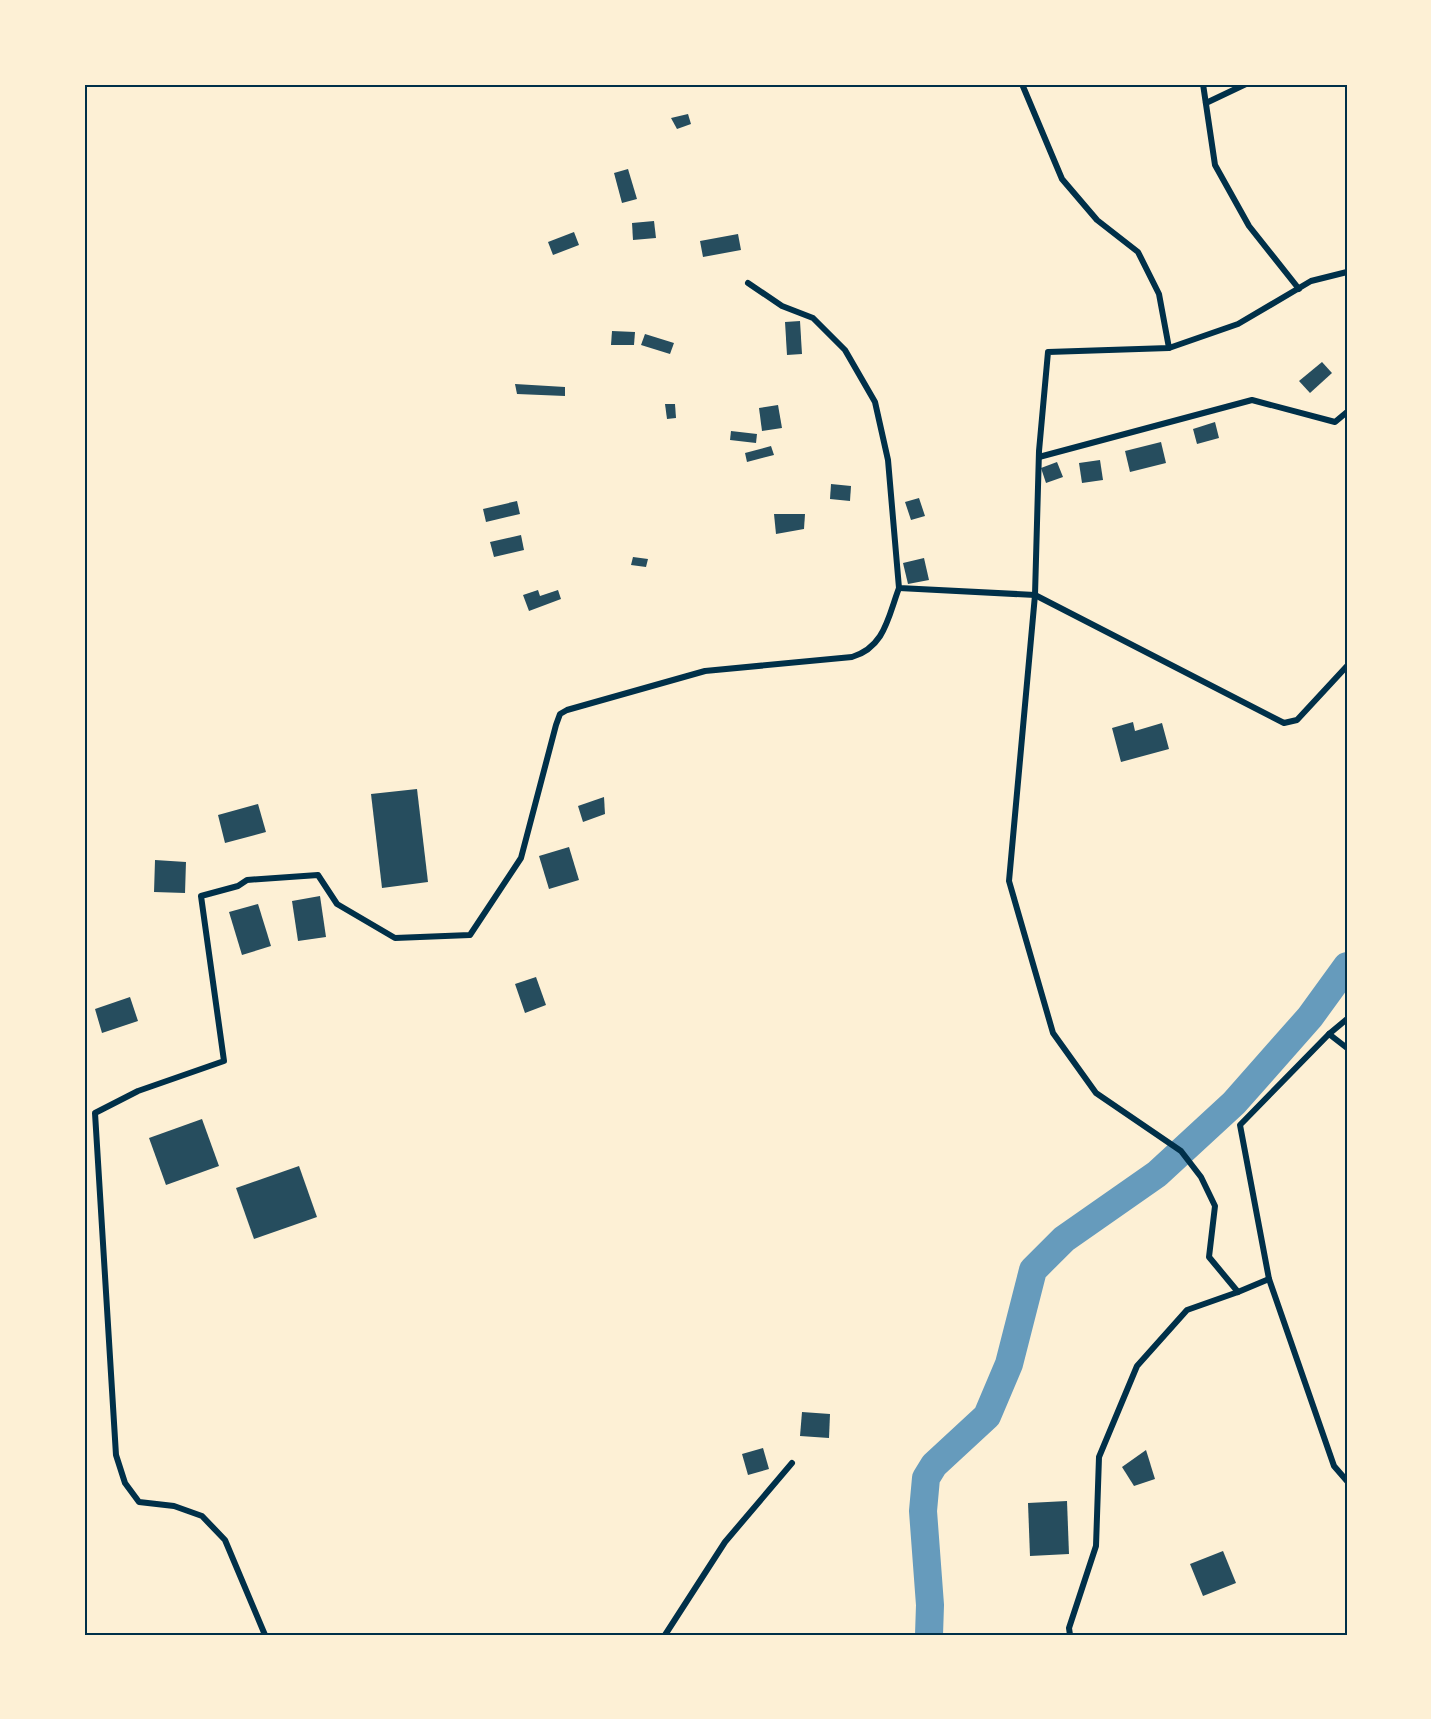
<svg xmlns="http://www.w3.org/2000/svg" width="1431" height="1719" font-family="'Roboto Condensed',sans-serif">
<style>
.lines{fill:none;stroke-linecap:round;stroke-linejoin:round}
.river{stroke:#669bbc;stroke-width:28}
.building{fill:#264d5e}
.minor{stroke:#003049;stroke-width:6}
.neatline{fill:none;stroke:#003049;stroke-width:2}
</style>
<rect width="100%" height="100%" fill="#fdf0d5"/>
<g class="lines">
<path class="river" d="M929,1635L930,1605L923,1511L926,1478L934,1465L987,1416L1009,1364L1033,1270L1064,1239L1157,1174L1234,1103L1310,1017L1347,966"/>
</g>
<g class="building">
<path d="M688,114L691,124L677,129L671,118Z"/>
<path d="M628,169L637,199L622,203L614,173Z"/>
<path d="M654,221L656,238L633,240L632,223Z"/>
<path d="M574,232L579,245L553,255L548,242Z"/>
<path d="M738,234L741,250L703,257L700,241Z"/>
<path d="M800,321L802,354L787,355L785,322Z"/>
<path d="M612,331L635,332L634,345H611Z"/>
<path d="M645,334L674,343L670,354L641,345Z"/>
<path d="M1322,362L1332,373L1310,393L1299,381Z"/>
<path d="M515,384L565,387V396L517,394Z"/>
<path d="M665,404H675L676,418L667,419Z"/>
<path d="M778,405L782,428L762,431L759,408Z"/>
<path d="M1215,422L1219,438L1197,444L1193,429Z"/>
<path d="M731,431L757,434L756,443L730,440Z"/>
<path d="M1161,442L1166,463L1130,472L1125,451Z"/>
<path d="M771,446L774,455L747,462L745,453Z"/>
<path d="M1100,460L1103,480L1082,483L1079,463Z"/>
<path d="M1057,462L1063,477L1046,483L1041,468Z"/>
<path d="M831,484L851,486L850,501L830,499Z"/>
<path d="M919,498L925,516L911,520L905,502Z"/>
<path d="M517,501L520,514L486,522L483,509Z"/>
<path d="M774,514H805L804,529L776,534Z"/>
<path d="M521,535L524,550L494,557L490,542Z"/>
<path d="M633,557L648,559L646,567L631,565Z"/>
<path d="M924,558L929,580L908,584L903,563Z"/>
<path d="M538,590L540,596L558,590L561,599L529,611L523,595Z"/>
<path d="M1133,722L1135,731L1162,723L1169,749L1121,762L1112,728Z"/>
<path d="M417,789L428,882L382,888L371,794Z"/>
<path d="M604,797L605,814L583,822L578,806Z"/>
<path d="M258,804L266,832L225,843L218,815Z"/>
<path d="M569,847L579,880L549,889L539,856Z"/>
<path d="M155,860L186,862L185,893L154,892Z"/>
<path d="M320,896L326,937L298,941L292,901Z"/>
<path d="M258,904L271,946L242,955L229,912Z"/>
<path d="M536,977L546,1005L525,1013L515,984Z"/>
<path d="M130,997L138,1021L102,1033L95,1009Z"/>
<path d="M202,1119L219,1166L166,1185L149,1138Z"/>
<path d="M299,1166L317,1217L254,1239L236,1188Z"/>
<path d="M802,1412L830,1414L829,1438L800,1436Z"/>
<path d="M763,1448L769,1469L748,1475L742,1454Z"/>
<path d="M1146,1450L1155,1479L1134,1486L1122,1467Z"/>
<path d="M1067,1501L1069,1554L1030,1556L1028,1503Z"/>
<path d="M1223,1551L1236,1583L1203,1596L1190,1564Z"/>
</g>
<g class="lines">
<g class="minor">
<path d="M1022,84L1062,179L1097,220L1138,252L1159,294L1169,348"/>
<path d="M1203,84L1215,165L1249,226L1299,289"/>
<path d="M1206,103L1246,84"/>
<path d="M748,283L782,306L813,318L845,350L875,402L888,460L899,588L1035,595L1284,723L1297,720L1347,666"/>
<path d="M1039,457L1252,400L1335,422L1347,412"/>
<path d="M1347,1019L1329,1034L1240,1125L1269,1279L1334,1466L1347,1481"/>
<path d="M1329,1034L1347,1048"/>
<path d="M1238,1292L1209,1257L1215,1206L1201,1177L1181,1151L1096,1093L1053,1033L1009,881L1035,595L1039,451L1048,352L1169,348L1238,324L1311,281L1347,272"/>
<path d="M265,1635L225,1540L202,1516L174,1506L139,1502L125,1483L116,1455L95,1113L138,1091L224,1061L201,896L238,886L247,880L318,875L337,904L395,938L470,935L521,858L556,725L560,714L567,710L705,671L852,657C885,647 888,617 899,588"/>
<path d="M665,1635L725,1542L792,1463"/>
<path d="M1070,1635L1069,1628L1096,1546L1099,1457L1137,1366L1187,1310L1238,1292L1269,1279"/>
</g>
</g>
<rect width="1431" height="1719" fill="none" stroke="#fdf0d5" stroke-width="171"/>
<rect x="86" y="86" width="1260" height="1548" class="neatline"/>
</svg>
